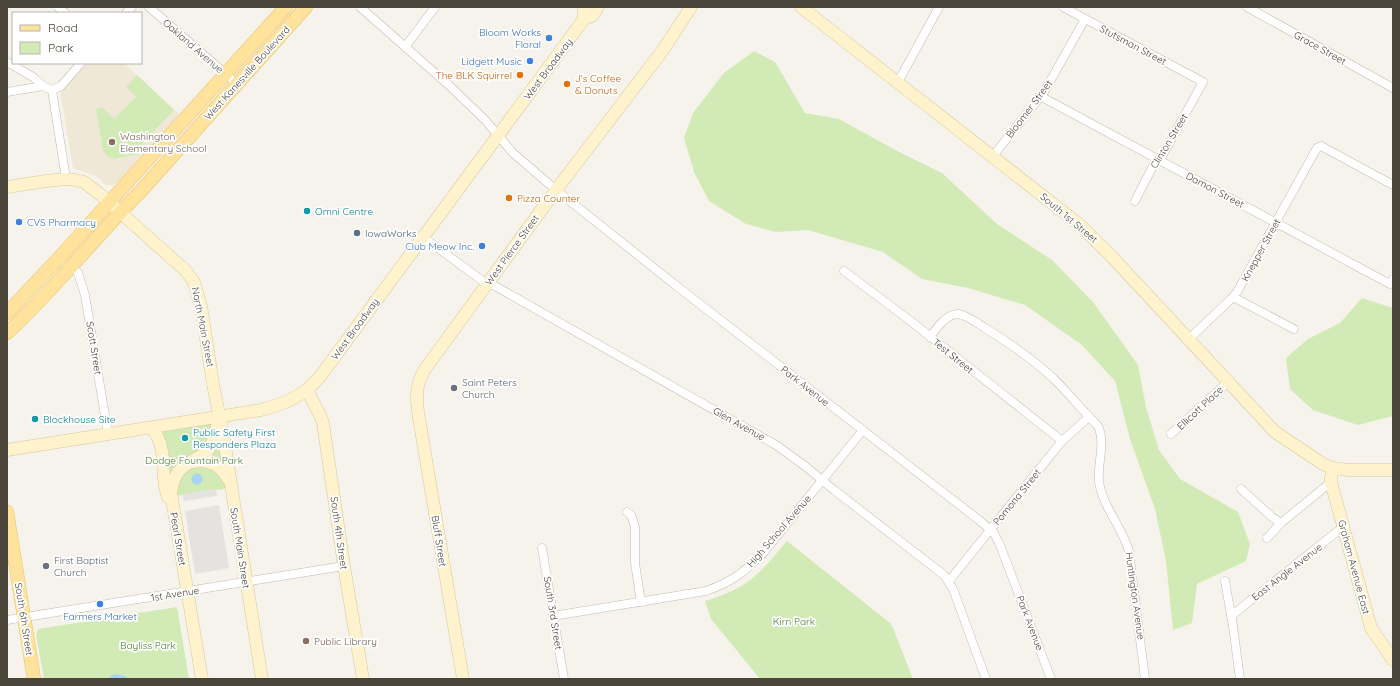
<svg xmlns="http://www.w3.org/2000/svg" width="1400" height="686" font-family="Quicksand,sans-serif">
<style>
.education{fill:#efe8d6}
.green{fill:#d2eab5}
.parking{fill:#e5e3e0}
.water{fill:#a9d4f2}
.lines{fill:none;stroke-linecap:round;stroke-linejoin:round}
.street-casing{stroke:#c2bbae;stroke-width:9}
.secondary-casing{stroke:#d6c79b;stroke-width:13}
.primary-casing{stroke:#e6c16a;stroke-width:14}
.street{stroke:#fff;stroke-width:8}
.secondary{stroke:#fff3cd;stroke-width:12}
.primary{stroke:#ffe39c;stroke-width:13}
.shop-dot{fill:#3f7fe0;stroke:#fff;stroke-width:1.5}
.food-dot{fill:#e8710a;stroke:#fff;stroke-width:1.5}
.education-dot{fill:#8d6e63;stroke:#fff;stroke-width:1.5}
.culture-dot{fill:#0f9aa8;stroke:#fff;stroke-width:1.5}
.service-dot{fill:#5c6f8a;stroke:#fff;stroke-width:1.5}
.worship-dot{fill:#6b7280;stroke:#fff;stroke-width:1.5}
.labels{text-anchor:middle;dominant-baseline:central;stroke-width:3.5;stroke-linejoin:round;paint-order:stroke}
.shop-label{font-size:10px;fill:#366cbe;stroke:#fff;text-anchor:end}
.street-label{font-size:10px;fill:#4b4439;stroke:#fff}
.food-label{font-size:10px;fill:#c56008;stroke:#fff;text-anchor:start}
.education-label{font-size:10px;fill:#785e54;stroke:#fff;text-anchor:start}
.culture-label{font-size:10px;fill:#0d838f;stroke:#fff;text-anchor:start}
.service-label{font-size:10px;fill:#4e5e75;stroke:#fff;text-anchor:start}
.worship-label{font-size:10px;fill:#5b616d;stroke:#fff;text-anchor:start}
.park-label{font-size:10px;fill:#4a7f2a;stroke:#fff}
</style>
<rect width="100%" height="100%" fill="#f6f3ec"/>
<path class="education" d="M86,63H124L180,115L117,183L113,185H106L96,176L73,168L60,90Z"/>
<g class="green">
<path d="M754,51L775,62L805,113L839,119L897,151L942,173L997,224L1052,260L1093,302L1138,365L1146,407L1159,450L1180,479L1238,512L1250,544L1246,561L1197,584L1192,623L1173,630L1166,561L1155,509L1130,439L1115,381L1082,345L1025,305L968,288L922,279L883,252L808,230L776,232L746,224L709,201L694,172L684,138L693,113L724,73Z"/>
<path d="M137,75L174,110L138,148L139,154L113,159L107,156L103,151L96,109L102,107L114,119L136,97L126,87Z"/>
<path d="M1362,298L1393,308V416L1358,425L1313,410L1290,389L1286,358L1308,339L1340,323Z"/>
<path d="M220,416L231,488L168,497L151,428Z"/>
<path d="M787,541L890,623L893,628L913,679H760L711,619L705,601C749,588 758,575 787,541Z"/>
<path d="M177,607L189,679H44L36,635L38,629Z"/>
</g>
<g class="parking">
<path d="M216,489L217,496L184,501L182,494Z"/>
<path d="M219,505L229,568L195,574L185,511Z"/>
</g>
<g class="water">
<circle cx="197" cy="479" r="5.5"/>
<path d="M116,674L125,676L128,679H108L112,675Z"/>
</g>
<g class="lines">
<g class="street-casing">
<g id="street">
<path d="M58,7L65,13"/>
<path d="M149,7L237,84"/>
<path d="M360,7L452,88L485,120L513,153L556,190L683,291L979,520L994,533L1000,545L1051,679"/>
<path d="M1063,7L1203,82L1162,156L1154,164L1135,201"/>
<path d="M1247,7L1393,88"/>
<path d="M126,13L132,7"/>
<path d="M405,47L435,7"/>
<path d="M7,62L33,77L43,86L52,90L61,86L81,63"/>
<path d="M898,82L939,7"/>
<path d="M52,90L66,179"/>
<path d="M7,92L43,86"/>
<path d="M1040,96L1375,276L1390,284L1393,279"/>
<path d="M993,156L1044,92L1085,19"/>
<path d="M423,237L484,282L495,286L776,445L805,466L834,490L944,575L953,589L986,679"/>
<path d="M72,265L78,273L85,295L108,434"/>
<path d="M844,271L908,319L1062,441"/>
<path d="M1233,297L1294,329"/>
<path d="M930,337C936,329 946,314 958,314C967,315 977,323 985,328C1009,343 1034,360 1054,379C1069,394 1083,411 1098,426C1106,443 1097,464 1099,482C1103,507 1122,527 1129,551L1145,679"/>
<path d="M1189,339L1231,299L1237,292L1317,148L1321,146L1393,185"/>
<path d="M1171,434L1228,382"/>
<path d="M1241,489L1272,517L1281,523"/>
<path d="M627,512L631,515L635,527V563L641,602"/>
<path d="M1267,538L1281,523L1331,482"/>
<path d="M542,548L564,679"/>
<path d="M949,581L1062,441L1089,417"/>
<path d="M1225,581L1233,626L1240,679"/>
<path d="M553,616L706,591C734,581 744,572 764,552L863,430"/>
<path d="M1231,616L1338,531L1343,529"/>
<path d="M7,620L344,566"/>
</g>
</g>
<g class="secondary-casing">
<g id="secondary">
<path d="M801,7L1080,225L1113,258L1275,432L1323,464L1333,468L1348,470H1393"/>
<path d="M584,19V9L585,7"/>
<path d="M7,187L46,181L66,179L76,180L84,182L101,195L168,255L186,271L194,282L201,306L213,384L223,434L262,679"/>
<path d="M307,390L320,415L323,423L344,566L363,679"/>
<path d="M151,428C154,431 157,435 158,438C167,456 160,479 168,497"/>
<path d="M7,450L261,410C287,403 305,396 322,374L584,19L592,16L598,7"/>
<path d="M193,462C209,459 221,465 228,479"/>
<path d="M1333,468L1331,478V482L1371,628L1393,660"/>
<path d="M202,679L171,493C174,473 179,468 197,458C201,456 206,453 209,449C215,441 216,429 219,419"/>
<path d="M463,679L418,412C416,396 416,384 425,369L556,190L663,50L691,7"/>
</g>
</g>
<g class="primary-casing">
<g id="primary">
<path d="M7,313L58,259L286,7"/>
<path d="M7,333C55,289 95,237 141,191L306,7"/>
<path d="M7,512L34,679"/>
</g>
</g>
<use href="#street" class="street"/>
<use href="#secondary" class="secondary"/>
<use href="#primary" class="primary"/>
</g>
<g class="shop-dot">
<circle cx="549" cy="38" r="4"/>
<circle cx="530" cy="61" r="4"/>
<circle cx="19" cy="222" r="4"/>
<circle cx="482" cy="246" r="4"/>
<circle cx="100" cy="604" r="4"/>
</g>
<g class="food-dot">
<circle cx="520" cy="75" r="4"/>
<circle cx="567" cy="84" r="4"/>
<circle cx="509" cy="198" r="4"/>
</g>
<g class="education-dot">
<circle cx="112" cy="142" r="4"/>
<circle cx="306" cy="641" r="4"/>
</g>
<g class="culture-dot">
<circle cx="307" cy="211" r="4"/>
<circle cx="35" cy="419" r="4"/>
<circle cx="185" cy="438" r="4"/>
</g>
<circle class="service-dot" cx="357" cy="233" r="4"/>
<g class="worship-dot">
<circle cx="454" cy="388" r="4"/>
<circle cx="46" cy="566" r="4"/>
</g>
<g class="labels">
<g class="shop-label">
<text x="541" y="32">Bloom Works<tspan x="541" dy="12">Floral</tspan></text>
<text x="522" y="61">Lidgett Music</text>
<text x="27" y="222" text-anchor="start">CVS Pharmacy</text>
<text x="474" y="246">Club Meow Inc.</text>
<text x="100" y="616" text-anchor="middle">Farmers Market</text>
</g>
<g class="street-label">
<text transform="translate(1133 45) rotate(28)">Stutsman Street</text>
<text transform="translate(193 46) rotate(41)">Oakland Avenue</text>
<text transform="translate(1320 48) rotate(29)">Grace Street</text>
<text transform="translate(548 69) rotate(-53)">West Broadway</text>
<text transform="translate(247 73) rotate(-48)">West Kanesville Boulevard</text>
<text transform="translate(1029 109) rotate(-53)">Bloomer Street</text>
<text transform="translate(1169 141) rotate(-59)">Clinton Street</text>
<text transform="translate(1215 190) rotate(28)">Damon Street</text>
<text transform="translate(1069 218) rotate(40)">South 1st Street</text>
<text transform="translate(512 250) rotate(-54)">West Pierce Street</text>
<text transform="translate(1261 250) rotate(-61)">Knepper Street</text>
<text transform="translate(203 327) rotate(79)">North Main Street</text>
<text transform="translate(355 329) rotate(-54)">West Broadway</text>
<text transform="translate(94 348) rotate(81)">Scott Street</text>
<text transform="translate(953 356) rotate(39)">Test Street</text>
<text transform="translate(805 386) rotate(38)">Park Avenue</text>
<text transform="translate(1200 408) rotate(-43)">Ellicott Place</text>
<text transform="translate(739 424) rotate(29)">Glen Avenue</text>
<text transform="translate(1017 497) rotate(-51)">Pomona Street</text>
<text transform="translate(779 531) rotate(-49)">High School Avenue</text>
<text transform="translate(339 533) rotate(82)">South 4th Street</text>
<text transform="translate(178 539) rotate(80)">Pearl Street</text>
<text transform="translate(439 541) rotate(81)">Bluff Street</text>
<text transform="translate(240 548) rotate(81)">South Main Street</text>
<text transform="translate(1354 567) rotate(75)">Graham Avenue East</text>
<text transform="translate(1287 572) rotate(-38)">East Angle Avenue</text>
<text transform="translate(175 594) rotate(-9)">1st Avenue</text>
<text transform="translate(1135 596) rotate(82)">Huntington Avenue</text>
<text transform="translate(553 613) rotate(81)">South 3rd Street</text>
<text transform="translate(24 619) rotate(81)">South 6th Street</text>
<text transform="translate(1030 623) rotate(69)">Park Avenue</text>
</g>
<g class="food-label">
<text x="512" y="75" text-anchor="end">The BLK Squirrel</text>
<text x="575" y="78">J's Coffee<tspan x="575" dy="12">&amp; Donuts</tspan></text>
<text x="517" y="198">Pizza Counter</text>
</g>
<g class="education-label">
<text x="120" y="136">Washington<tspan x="120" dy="12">Elementary School</tspan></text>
<text x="314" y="641">Public Library</text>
</g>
<g class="culture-label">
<text x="315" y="211">Omni Centre</text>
<text x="43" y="419">Blockhouse Site</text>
<text x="193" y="432">Public Safety First<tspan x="193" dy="12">Responders Plaza</tspan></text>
</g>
<g class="service-label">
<text x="365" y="233">IowaWorks</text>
</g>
<g class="worship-label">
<text x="462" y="382">Saint Peters<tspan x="462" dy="12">Church</tspan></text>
<text x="54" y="560">First Baptist<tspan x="54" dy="12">Church</tspan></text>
</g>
<g class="park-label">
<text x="194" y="460">Dodge Fountain Park</text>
<text x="794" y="621">Kirn Park</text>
<text x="148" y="645">Bayliss Park</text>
</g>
</g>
<rect width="1400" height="686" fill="none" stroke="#4b4439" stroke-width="16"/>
<rect x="12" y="12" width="130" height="52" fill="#ffffff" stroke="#b7b4b0"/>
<rect x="20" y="25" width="20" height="6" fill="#ffe39c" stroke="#b7b4b0"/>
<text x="48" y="32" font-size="12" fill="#4b4439">Road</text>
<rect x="20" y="42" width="20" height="12" fill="#d2eab5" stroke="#b7b4b0"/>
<text x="48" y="52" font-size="12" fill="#4b4439">Park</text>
</svg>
